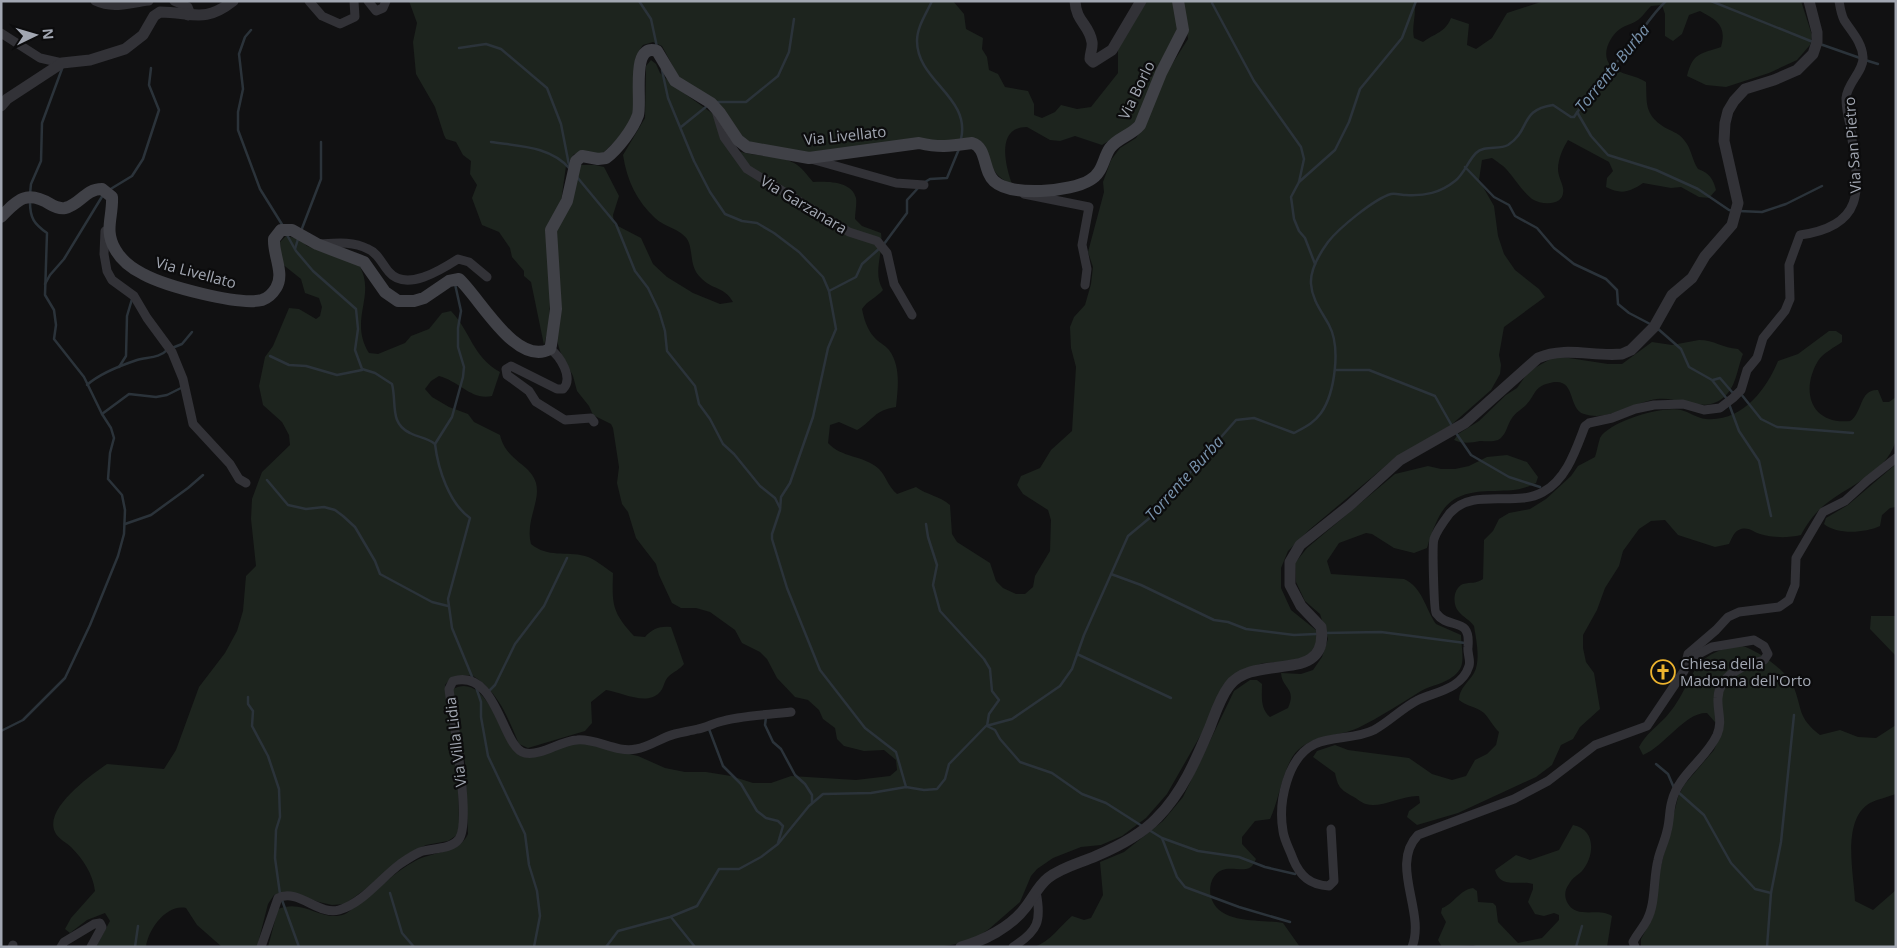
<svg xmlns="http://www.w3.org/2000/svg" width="1897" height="948" font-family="'Open Sans',sans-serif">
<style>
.green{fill:#1d241e}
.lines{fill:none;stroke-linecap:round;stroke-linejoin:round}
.stream{stroke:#2b333a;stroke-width:2.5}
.minor{stroke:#323237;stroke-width:9}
.tertiary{stroke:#323237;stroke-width:11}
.secondary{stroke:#404147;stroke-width:12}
.labels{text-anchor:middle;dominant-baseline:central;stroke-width:4.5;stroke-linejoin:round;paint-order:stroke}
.street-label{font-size:15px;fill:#a2a7b2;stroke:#0c0c0d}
.poi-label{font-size:15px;fill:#a2a7b2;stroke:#0c0c0d;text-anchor:start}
.water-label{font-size:16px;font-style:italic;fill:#7993ad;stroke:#0c0c0d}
</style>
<rect width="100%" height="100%" fill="#111112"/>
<g class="green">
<path d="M409,1H953L964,14L966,29L983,38L982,49L987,57L989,70L998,74L1005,87L1028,91L1034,104V115L1042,118L1055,112L1061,105L1077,109L1091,107L1118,73V49L1144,1H1174L1178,29L1137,120L1127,130L1102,145L1075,136L1060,141L1050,140L1027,127C996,127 1005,165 1012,184C992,176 992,165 984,146L801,153L751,144L683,85L662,46L653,42L643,45C627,64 643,91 635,113C631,125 613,144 603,153L574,154L566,166L551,273L549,325L544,345L531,282L524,276V271L512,257L510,248L499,232L482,225L472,198L477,185L470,174L471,161L463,155L456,142L446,139L444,135L435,107L416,74L413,42L417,23Z"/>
<path d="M1183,1H1413C1418,11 1411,26 1414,38L1423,42C1435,33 1445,33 1451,18L1469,24L1467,45L1476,49L1492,38L1507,13L1544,1H1801L1812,35L1810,45L1797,60L1769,73L1726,87L1706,85L1687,76C1693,52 1701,54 1721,47C1727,26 1717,20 1700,11L1689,15L1682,34L1673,41L1665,36V14L1662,5L1651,6C1647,10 1643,16 1638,20C1633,24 1625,25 1620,29C1610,36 1600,55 1611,66C1620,75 1636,75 1646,82C1647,103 1644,114 1664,127C1671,131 1679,133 1684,140C1691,147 1692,160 1698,169C1709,173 1713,178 1716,190L1709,198L1699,197L1681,187L1671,188L1643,183C1630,192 1621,195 1606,187L1607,178L1613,171L1609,162L1568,140C1563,148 1558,159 1558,169C1558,176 1562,182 1563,188C1566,206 1543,206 1532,199C1521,190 1516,180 1507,170C1503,165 1497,162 1492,158L1482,160L1479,180L1494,206L1498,236L1504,254L1515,270L1539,289L1545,297L1504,327L1499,355L1501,365L1500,374L1491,390L1450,426L1395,458L1309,530L1288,551L1281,568V588L1291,610L1317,631L1318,642L1307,657L1283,662L1263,663L1249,668L1203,731L1167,794L1146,818L1122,836L1101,845L1081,847L1053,858L1037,869L1031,876L1020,902L989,929L970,942L938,947H268L278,909C304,898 322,923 345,914C349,912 353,908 357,905C377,891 394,872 415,861C433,851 459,854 468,834L465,762L453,705V689C488,670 503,746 523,756L579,742L638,756L665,768L685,772H706L731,776L753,783H771L791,776L856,780L890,776L897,770L896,760L884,750L864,751L844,746L837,739L835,728L823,719L819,710L808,700L795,697L777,678L767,659L760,652L742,643L735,630L710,612L696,608H681L672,603L659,575L656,564L636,538L628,512L622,504L617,483L619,467L613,428L611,424L593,415L589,406L577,391L573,376L560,351L557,341L555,233L580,165H595L604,167L619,196L613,215L614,224L641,238L653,264L667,277L693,293L720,304L733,302C724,286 712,290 701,278C690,268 693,255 689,243C685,230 664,227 655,218C637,201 627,181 623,155L645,118L646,66L651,60L656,64L660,73L674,86L716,116L733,149C752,158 775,153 794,163C802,167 807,175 813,182C827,181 852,181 856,198C857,204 855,213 855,219L862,226L881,233C884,253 872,272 883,290C876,298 868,300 862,309C864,319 867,329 874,337C878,342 885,345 889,350C901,366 898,388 896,407C874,410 874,420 857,430L839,422L830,425L828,443C841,458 864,455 879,469C886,476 887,485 897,494L916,487C927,495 940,496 950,505L952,534L957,542L990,563L996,581L1003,588L1016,594H1025L1033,587L1035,576L1050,551L1051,520L1048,510L1023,494L1017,485L1021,476L1040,468L1051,450L1072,431L1076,367L1071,348L1070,327L1074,317L1085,305L1091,284L1093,267L1088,252L1104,192L1103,182L1111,160L1120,148L1136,138L1142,129L1162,80L1188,39Z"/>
<path d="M286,236L300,239L307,246L359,265C377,296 348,319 369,353L378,354L405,343L411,336L429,329L442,313L451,311C471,332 472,356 500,372L492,396C472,401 459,381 439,376L431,381L425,389L432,397L449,407L468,414L474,422L500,435C506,461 531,464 536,483C541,502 525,520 531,544C548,558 566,551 585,556C595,559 604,567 613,573C612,605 612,612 634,636L645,637C653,628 660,626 671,627L684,664C679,670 675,671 669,676C664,680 664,689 659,693C646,706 621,692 606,690L591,702L592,723L585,731L528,748L519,744C506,714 500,694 472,675L452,677L445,685L458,769L459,825L457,835L448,841L426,845L409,853L375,882L345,904L332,905L319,902L289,892L274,895L268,904L257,947H222L197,925L186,908C166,904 148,930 146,947H96L110,921L105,913L87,920L70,933L65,929L71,918L95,891C93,874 83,859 71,847C67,843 59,839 56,834C41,810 91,775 107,764L164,769L176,750L199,687L225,653L237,631L243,611L246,576L256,566L251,519L252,499L262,472L290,445L289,435L282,422L263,405L259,386L265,357L273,346L289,308L299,309L316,319L320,316L322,307L319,298L305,293L301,279L281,263L280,242Z"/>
<path d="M1829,331H1836L1842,335V342C1835,347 1823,353 1818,361C1800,391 1811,425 1850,421C1863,413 1859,389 1878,390L1883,402H1889L1896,397C1896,411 1897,430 1895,443C1885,473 1850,485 1827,503C1816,511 1807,524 1801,535C1788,538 1773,538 1760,534C1753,532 1749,527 1741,529C1734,531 1732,538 1729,544L1715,547L1678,535L1665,520L1651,521L1639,529L1623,551L1619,566L1605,588L1597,610L1583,635V648L1586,662L1594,673L1600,709L1580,727L1573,739L1561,745L1552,765L1536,777L1458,813L1417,825L1407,817L1409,811L1420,803L1419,796C1402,795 1380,809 1366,804C1361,803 1357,798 1352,796C1340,789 1338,787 1335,773L1313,757L1317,751L1335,745L1348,750L1409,758L1432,774L1452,780L1466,776L1475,760L1487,754L1496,745L1499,732C1493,726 1489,718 1484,713C1477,707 1466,706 1459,700C1459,688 1469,682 1474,673C1481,660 1476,639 1474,626C1470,620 1463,617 1459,612C1452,605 1453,588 1463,584C1471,582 1476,584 1483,579L1484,540L1493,531L1499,519L1509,513L1530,509L1546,499L1571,476L1578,466L1595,457C1597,451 1598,444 1600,438C1610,421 1662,406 1681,410C1689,412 1697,418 1706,419C1742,422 1766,390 1778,361L1798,354Z"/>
<path d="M1699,340C1714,340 1723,348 1738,349L1743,354C1737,369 1736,388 1723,398C1703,414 1680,396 1657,399C1634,402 1608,422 1584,414C1566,408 1578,373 1546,384C1534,388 1534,397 1526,405C1521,410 1516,412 1512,418C1507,425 1506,436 1498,440C1493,442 1485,441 1480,441C1470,443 1463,444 1454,440L1458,434L1479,421L1506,395L1517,388L1529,371L1556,356L1608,364H1622L1652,342L1672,345Z"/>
<path d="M1507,455L1527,462L1538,477L1536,483C1520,491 1512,490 1495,491C1449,491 1440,506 1427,548L1414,553L1394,548L1372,534L1366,533L1339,543L1327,561L1331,574L1404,579C1423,588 1425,608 1436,624L1461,635C1461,645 1465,661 1460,669C1451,683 1434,684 1421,691C1400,704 1380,717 1358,728C1338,737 1316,734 1298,750C1284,762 1279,801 1270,819L1255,821L1242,837V844L1256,859C1254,864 1252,868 1246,869C1240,870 1233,868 1226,869C1212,871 1207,888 1212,900C1222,925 1263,919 1283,923L1300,947H1034C1051,941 1059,927 1072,916L1084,920L1091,918L1103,895L1100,862L1124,852L1163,821L1183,797L1234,691L1250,680H1257L1262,684C1262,697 1260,708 1270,717L1288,708C1297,688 1282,689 1281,673L1301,674L1313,670L1322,657L1328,639L1320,614L1305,601L1296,582L1295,563L1307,548L1395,474L1428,466L1441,469H1455L1469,466L1487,457Z"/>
<path d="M1896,464V507L1890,508L1882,515L1880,526C1865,533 1837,535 1824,524L1826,518L1848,505Z"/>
<path d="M1871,616H1896V656L1870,629Z"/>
<path d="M1742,646C1756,649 1788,672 1793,685C1803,710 1797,717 1820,735L1840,730L1858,737L1876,738L1896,725V794C1888,797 1878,799 1870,803C1841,820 1854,874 1855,901L1873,910L1896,890V947H1641V939L1653,917L1660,870L1678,797L1684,785L1714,750L1722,730L1707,713C1685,712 1665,746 1643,755L1639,747C1646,734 1655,728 1665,718C1696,685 1686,651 1742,646Z"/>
<path d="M1573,825C1596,829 1595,856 1582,871C1578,875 1572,878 1569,884C1565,889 1564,896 1567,902C1576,920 1597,907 1612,916L1607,947H1479L1473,945L1442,947L1438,940L1446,922L1441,913L1442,908C1454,904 1459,890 1473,888L1477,891L1478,902L1493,903L1496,906L1498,922L1518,943L1542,938L1559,920V915L1554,913L1544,916L1535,914L1528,902L1533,889V884C1519,880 1500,889 1495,870L1516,855L1530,860L1559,850Z"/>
</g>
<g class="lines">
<g class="stream">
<path d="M639,1L651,19L657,47"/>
<path d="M932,1C926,14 917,27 917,41C917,81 971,97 961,139"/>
<path d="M1711,1L1813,42"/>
<path d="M1212,3L1254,81L1301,147L1304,159L1299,182"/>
<path d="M251,30L245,37L239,54L243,89L238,112V130L260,189L283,226"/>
<path d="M1820,44L1860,58"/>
<path d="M459,48L486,44L501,49L547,88L561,124L569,165"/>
<path d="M1865,60L1878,64"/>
<path d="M662,70L668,98L694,161L710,192L725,214L742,221L757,223L774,233L799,252L823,277L829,291L836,329L828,348L813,417L790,483L781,497L780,510L772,534V539L787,588L820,670L865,728L896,752L906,787"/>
<path d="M716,102H746L778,76L789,52L794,19"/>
<path d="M1577,112L1591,136L1608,155L1656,170L1698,189L1729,210L1733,211"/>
<path d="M681,127L707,106"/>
<path d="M491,142C518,146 551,146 570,169"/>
<path d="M1465,167L1494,197L1509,205L1515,216L1537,228L1554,248L1574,264L1606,279L1617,290L1618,304L1629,313L1652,325"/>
<path d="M577,177L616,224L635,271L648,288L659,311L665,331L667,351L695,386L699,404L710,419L723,444L734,454L760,486L775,498L780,508"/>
<path d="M925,182L930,179L947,178L959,149"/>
<path d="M109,190L132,176L143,159L159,110L149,85L151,68"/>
<path d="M30,194L31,184L41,161L42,123L63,66"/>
<path d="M1739,211L1762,212L1786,204L1822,186"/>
<path d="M301,231L321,179V142"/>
<path d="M287,235L296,251L313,271L356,309L358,329L355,350L362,369L375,373L392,384C397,403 389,423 410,433C419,438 426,437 435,444C438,469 449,503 470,518L448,599L452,628L473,679"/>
<path d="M884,244L907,213V200L919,187"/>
<path d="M295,249L298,239"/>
<path d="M1315,264L1305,238L1299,231L1294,219L1291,197L1299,182L1335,150L1349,122L1360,89L1402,38L1416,1"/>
<path d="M45,284L50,275L64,259L103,195"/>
<path d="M829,291L856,277L862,264L880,248"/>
<path d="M1657,328L1681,349L1689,367L1712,380L1727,399"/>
<path d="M172,348L182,344L192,332"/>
<path d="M270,356L289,365L306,366L337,375L362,370"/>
<path d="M119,367L126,356L127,316L132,299"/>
<path d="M1335,370H1369L1435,396L1452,426"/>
<path d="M1713,380L1720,378L1732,392L1736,393"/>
<path d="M87,385C99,374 122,365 137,360C147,357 160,358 167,350"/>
<path d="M1741,394L1761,419L1777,427L1853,433"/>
<path d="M1729,404L1739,431L1759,461L1771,516"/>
<path d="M102,414L129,394L156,397L167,395L181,388"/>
<path d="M1456,433L1471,455L1509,477L1540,487"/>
<path d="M435,444L452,417L463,377L464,367L458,347V328L461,311L455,284"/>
<path d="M267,480L288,505L306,509L324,507L335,510L343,516L355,527L375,561L380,574L432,602L448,606"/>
<path d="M125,524L151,515L188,488L203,475"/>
<path d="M926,524L928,537L937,565L933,585L940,611L984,659L990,669L992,691L999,700L989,714L987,726L995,730L1000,739L1020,762L1052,773L1082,794L1106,803L1142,826"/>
<path d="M1111,574L1141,585L1214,620L1228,622L1246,629L1294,635L1316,634"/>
<path d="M1324,633L1381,632L1465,643"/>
<path d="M1077,654L1171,698"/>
<path d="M476,687L481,702V717L488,756L525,834L529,865L537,891L540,916L534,947"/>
<path d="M488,692L495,685L515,644L544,606L567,558"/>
<path d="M248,697V704L253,711L252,726L268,756L279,789L280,817L276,830L275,858L280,894"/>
<path d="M766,717L765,725L773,742L781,749L795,775L805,784L812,795V803"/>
<path d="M709,729L723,766L741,784L757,811L766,818L778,821L783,826L778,843"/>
<path d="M1,731L23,720L65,678L90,625L118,556L124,534L125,510L122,495L108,479L110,453L114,438L111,428L102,414L84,377L54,339L56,325L54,310L45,295L47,233C34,224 30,218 30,202"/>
<path d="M1656,764L1668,774L1674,788"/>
<path d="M1678,792L1704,815L1731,863L1755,889L1771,893"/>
<path d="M1149,830L1162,838L1177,877L1185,887L1239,907L1290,922"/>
<path d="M1162,838L1198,851L1239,857L1265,867L1295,874"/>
<path d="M390,893L402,933L414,947"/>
<path d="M282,900L299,947"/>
<path d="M671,917L695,947"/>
<path d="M135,947L138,926"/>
<path d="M606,947L618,931L670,917L697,906L719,869H739L761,857L778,844L809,806L823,794L871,793L906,787L924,790L937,789L945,779L949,764L986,726L1012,719L1060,686L1072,669L1084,635L1128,536L1152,516L1236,420L1254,418L1294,433C1305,427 1314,423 1321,413C1335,393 1341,347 1329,325C1322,312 1312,300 1311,284C1310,270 1320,253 1328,242C1339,228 1374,199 1391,194C1395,193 1402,195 1406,195C1425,196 1440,193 1455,181C1464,174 1468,161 1476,153C1484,145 1499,150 1508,145C1531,130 1519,110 1553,105L1571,117H1574C1590,92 1609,72 1627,50C1641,33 1651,15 1666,1"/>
<path d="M1576,947L1582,926"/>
<path d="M1767,947L1771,893L1781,842L1794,715"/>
</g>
<g class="minor">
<path d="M95,1C114,10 129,3 149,1"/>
<path d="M174,1L188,7L190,12L188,16"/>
<path d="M309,1L322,16L340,24L355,17L354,1"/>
<path d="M368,1L376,11L383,8L386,1"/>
<path d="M1,33L40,58L62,63"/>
<path d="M717,114L724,137L747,169L849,232L877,241L887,253L894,284L912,315"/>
<path d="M811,159L896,183L924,185"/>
<path d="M1024,194L1089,207L1082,245L1087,269L1085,285"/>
<path d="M105,231L104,254L107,271L112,280L134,296L147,318L172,352L183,379L193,424L230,464L239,479L246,483"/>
<path d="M319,244C336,243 353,241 368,249C378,253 382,264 389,272C406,292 441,270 458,259L469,262L487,277"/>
<path d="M550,349C560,356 574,378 563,389H557L511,366L506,369L507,375L529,391L536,402L565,420L591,418L594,422"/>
<path d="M1331,829L1334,881L1329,886C1310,885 1300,876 1293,859C1290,850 1284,840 1283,831C1278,803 1287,757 1315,744C1333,736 1356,739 1374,730C1389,722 1402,708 1418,700C1435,692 1462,689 1469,666C1471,660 1467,653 1468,647C1471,615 1449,631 1436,613C1434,610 1432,545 1434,539C1437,530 1444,521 1450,513C1473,487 1515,508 1543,492C1567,479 1576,449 1585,426L1589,423L1612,418L1635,409L1654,405L1683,404L1704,410L1720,408L1733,398L1741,390L1747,370L1757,358L1763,338L1785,311L1790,299L1789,265L1800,235C1873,225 1857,180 1850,125C1848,117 1846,107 1846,98C1847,83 1864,71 1863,57C1862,42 1851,31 1844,20C1841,14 1840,7 1839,1"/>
<path d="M12,947L13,945"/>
<path d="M61,947L64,942L94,924L100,923L102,927L91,947"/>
<path d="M261,947L278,898C298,888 319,916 339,910C363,903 381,878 400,864C406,860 413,855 420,852C431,848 451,850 459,839C472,822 452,715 449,689L453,681C498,668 502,749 525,753C542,756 560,741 577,740C596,738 616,753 636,749C650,747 662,737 675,734C683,732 690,731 698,729C705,728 712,724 719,722C742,715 768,715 791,712"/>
<path d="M1013,947C1038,931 1042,921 1036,892"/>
<path d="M1412,947C1426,912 1389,865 1418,835L1514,799L1548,781L1595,745L1647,726L1684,671L1688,654L1716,630L1728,617L1739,612L1779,607L1789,600L1795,585L1796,558L1823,512L1845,501L1867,481L1896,458"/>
<path d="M1635,947L1633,942C1637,934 1643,928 1647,920C1656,903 1653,879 1658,860C1660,850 1665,841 1667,831C1670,821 1669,810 1672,801C1678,775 1706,759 1717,735C1723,721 1717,711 1718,698C1719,674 1745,665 1764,660L1768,654L1764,646L1754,640L1712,647L1687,660"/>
</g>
<g class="tertiary">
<path d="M1075,1C1076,22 1089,24 1092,42C1093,48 1090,53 1090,59L1093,62L1112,50L1141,1"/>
<path d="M1,106L7,99L62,63L90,60L125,49L143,35L154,16L160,12C192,12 204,24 233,1"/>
<path d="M961,947C983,941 1011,927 1025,908C1033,898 1038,886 1048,878C1062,867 1080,863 1096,856C1117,847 1141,835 1157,818C1182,793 1196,760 1210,727C1215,714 1220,698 1229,686C1254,652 1330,686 1321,627L1301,606L1290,585V562L1300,545L1349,506L1400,460L1465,423L1538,358C1566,346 1593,357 1622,354L1631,350L1654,327L1672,295L1692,278L1705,256L1732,225L1738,203L1724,141L1725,123L1728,111L1734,101L1745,89L1774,80L1797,70L1813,54L1817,42V32L1809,1"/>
</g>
<path class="secondary" d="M1,217C18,199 27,190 50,204C55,207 59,209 65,208C80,205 85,189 102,189L112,197C113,217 104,230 115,249C121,260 133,269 143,274C165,286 239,306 262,300C268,298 273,293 276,288C285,274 273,255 274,239L281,230H292L317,244L364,262L385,292L398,301H414L424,298L449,281L459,279C480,298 516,367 550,349L551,345L556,309L551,230L567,201L576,161L582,156L598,159L606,158C618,149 633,129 638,115C642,100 630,42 657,51L675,81L711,103L720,113L738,140L747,147L809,158L919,143C941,148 951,146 972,143C987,147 983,171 994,181C1011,197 1071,192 1090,180C1103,173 1103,158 1110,148C1117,138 1132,135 1140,125L1161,73L1183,30L1178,1"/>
</g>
<defs>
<g id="church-ring" transform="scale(1.25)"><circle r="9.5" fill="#0c0c0d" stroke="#ecb32e" stroke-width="1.5"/><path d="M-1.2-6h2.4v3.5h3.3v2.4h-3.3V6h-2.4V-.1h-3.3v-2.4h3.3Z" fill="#ecb32e"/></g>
</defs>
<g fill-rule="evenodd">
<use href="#church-ring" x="1663" y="672"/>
</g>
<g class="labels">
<g class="street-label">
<text transform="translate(1136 90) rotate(-64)">Via Borlo</text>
<text transform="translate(845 135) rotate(-6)">Via Livellato</text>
<text transform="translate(1852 145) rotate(-94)">Via San Pietro</text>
<text transform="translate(804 204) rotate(31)">Via Garzanara</text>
<text transform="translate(196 272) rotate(15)">Via Livellato</text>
<text transform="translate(455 742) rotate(-97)">Via Villa Lidia</text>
</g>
<g class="poi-label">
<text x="1680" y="663">Chiesa della<tspan x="1680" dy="17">Madonna dell'Orto</tspan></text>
</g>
<g class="water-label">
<text transform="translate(1612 68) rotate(-51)">Torrente Burba</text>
<text transform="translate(1184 478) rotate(-48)">Torrente Burba</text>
</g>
</g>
<rect width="1897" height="948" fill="none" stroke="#a2a7b2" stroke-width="5"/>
<g transform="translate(35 35) rotate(85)" stroke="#0c0c0d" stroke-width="4" paint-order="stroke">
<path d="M0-4L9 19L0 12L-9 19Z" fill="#a2a7b2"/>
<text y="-8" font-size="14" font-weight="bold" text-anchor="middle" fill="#a2a7b2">N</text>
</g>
</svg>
